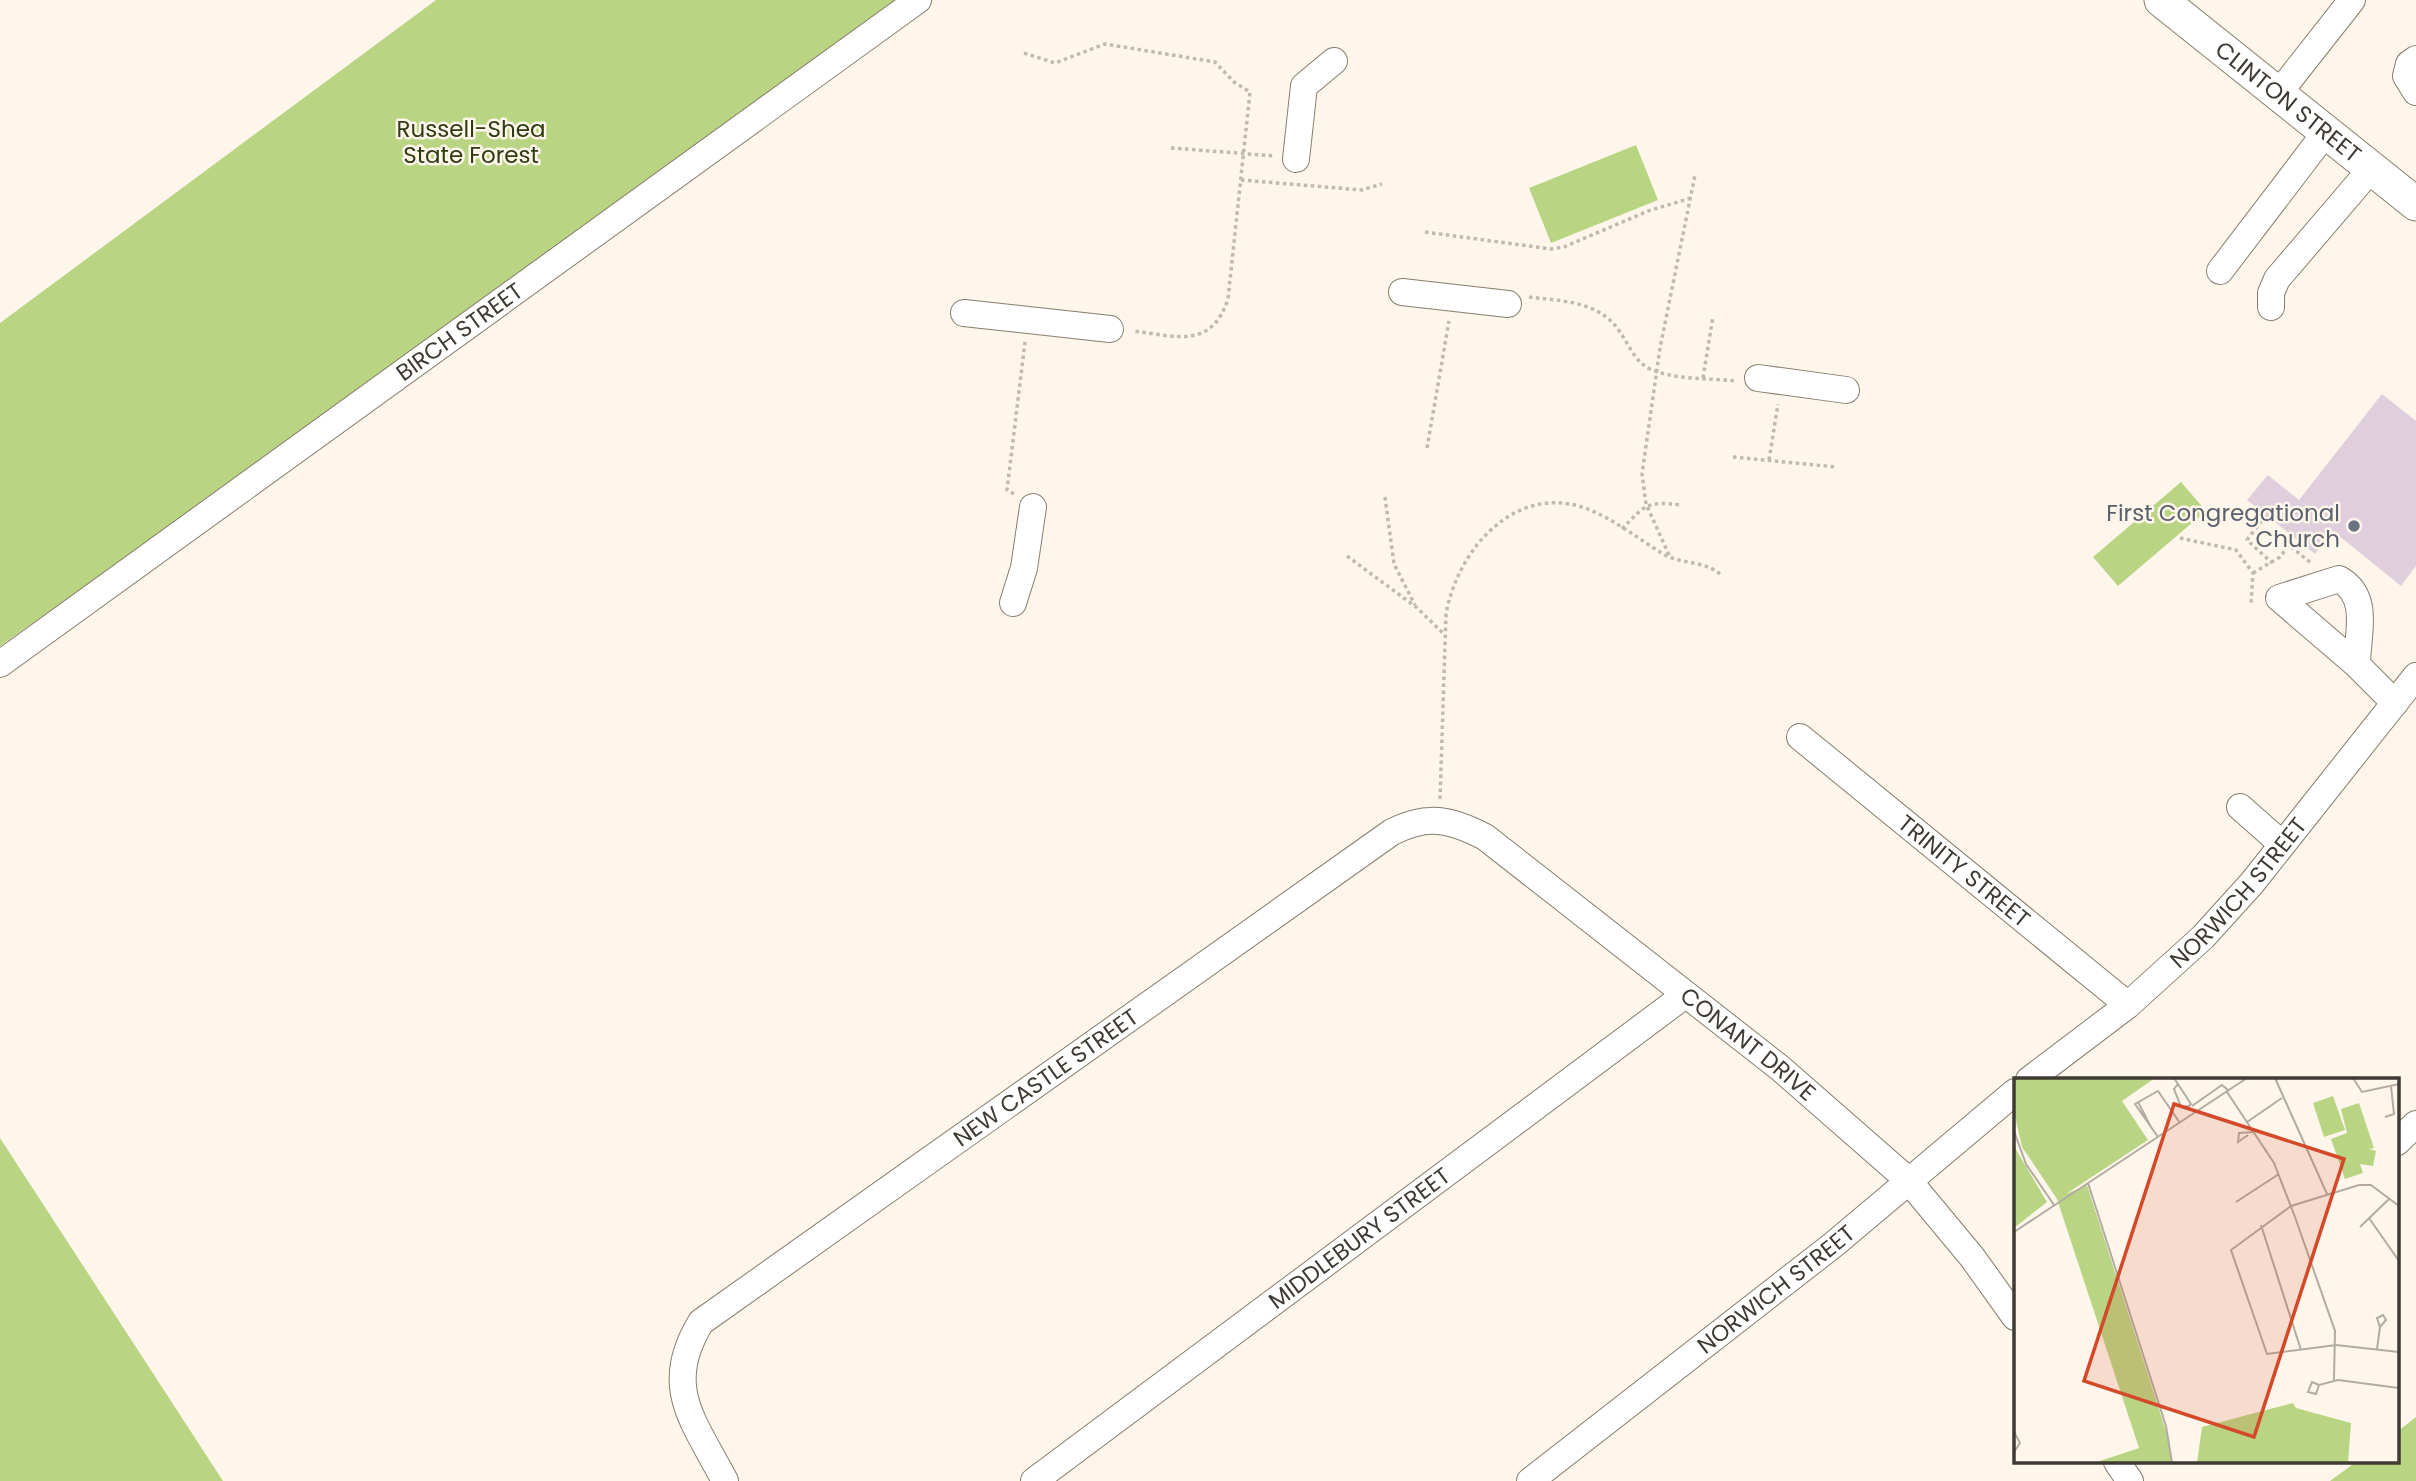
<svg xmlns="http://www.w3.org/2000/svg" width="2416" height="1481" font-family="Poppins,sans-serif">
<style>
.green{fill:#b9d583}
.building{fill:#dfcedc}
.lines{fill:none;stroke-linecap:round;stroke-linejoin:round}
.minor-casing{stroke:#887c6d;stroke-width:28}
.major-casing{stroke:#887c6d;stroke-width:35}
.path{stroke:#c0b9af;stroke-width:3.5;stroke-dasharray:3.5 3.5;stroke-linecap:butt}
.minor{stroke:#fff;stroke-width:26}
.major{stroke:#fff;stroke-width:33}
.worship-dot{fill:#6b7280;stroke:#fef6eb;stroke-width:2.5}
.labels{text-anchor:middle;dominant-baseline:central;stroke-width:5;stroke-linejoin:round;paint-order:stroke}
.street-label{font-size:23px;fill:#3f3a33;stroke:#fef6eb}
.park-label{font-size:23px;fill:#303c14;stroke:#fef6eb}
.worship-label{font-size:23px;fill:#5b616d;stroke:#fef6eb;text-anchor:end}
.inset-road{fill:none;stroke:#b2aba1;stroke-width:2}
.view{fill:#d34929;fill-opacity:0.15;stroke:#d34929;stroke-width:3.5}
.inset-edge{fill:none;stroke:#3f3a33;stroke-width:3.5}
</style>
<rect width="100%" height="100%" fill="#fef6eb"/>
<g class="green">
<path d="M436,0H900L249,471L0,646V323Z"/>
<path d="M1636,145L1658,200L1551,243L1529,188Z"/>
<path d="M2181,482L2206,511L2118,586L2093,557Z"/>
<path d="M0,1138L223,1481H0Z"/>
<path d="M2416,1417V1481H2330L2356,1462H2397V1432Z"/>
</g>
<path class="building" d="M2382,394L2416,421V566L2401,586L2333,531L2315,554L2247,500L2268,475L2299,500Z"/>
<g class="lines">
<g class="minor-casing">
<g id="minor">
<path d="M2416,59L2409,64L2406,76L2416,92"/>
<path d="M2278,94L2352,0"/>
<path d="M1296,159L1304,86L1334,61"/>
<path d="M2220,271L2326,132"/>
<path d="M1402,292L1508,304"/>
<path d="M2271,307V293L2277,279L2371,169"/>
<path d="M964,313L1110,329"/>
<path d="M1758,378L1846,390"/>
<path d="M1013,603L1024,568L1033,507"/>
<path id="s1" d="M0,664L918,0"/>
<path d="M2357,665L2279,598L2339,579C2371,597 2357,634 2357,665L2395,703"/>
<path id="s2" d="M1800,737L2128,1005"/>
<path d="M2240,807L2282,844"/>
<path id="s3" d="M2029,1080L2128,1005L2203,937L2252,883L2416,676"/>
<path d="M2397,1142L2416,1124"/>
<path d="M2117,1462L2130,1481"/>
<path id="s4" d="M725,1481C694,1421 661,1387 701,1322L1392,832C1428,814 1450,819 1485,837L1780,1068L1908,1180L1972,1257L2015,1317"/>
<path id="s5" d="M1034,1481L1685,995"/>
<path id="s6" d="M1530,1481L1833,1245L2015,1092"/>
</g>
</g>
<g class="major-casing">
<g id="major">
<path id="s7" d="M2161,0L2416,204"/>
</g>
</g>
<g class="path">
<path d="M1024,53L1055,63L1105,44L1215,62L1234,82L1250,92L1228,299C1211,350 1176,336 1133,331"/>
<path d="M1171,148L1275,156"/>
<path d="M1241,180L1362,190L1382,184"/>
<path d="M1425,232L1551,249L1564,247L1648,211L1691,198"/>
<path d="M1529,297C1562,301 1600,301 1620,332C1629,345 1635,362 1650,369C1674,380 1709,378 1736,381"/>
<path d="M1703,378L1713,316"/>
<path d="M1427,448L1449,321"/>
<path d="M1733,457L1836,467"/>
<path d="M1769,460L1778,404"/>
<path d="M1014,494L1007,490L1025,342"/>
<path d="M1385,497L1394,564L1415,605"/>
<path d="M2266,515L2247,540L2272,563"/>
<path d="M1622,529C1646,504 1647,501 1681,505"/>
<path d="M2180,538L2236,550L2253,573L2251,604"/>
<path d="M1669,555L1646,504L1642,474L1660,348L1695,175"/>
<path d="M1347,556L1416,607L1445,635"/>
<path d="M2253,573L2280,557L2289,545L2311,563"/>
<path d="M1440,799L1446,614C1457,552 1512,485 1582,507C1612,517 1638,539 1665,555C1682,564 1705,561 1720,574"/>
</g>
<use href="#minor" class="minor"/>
<use href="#major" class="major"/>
</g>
<circle class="worship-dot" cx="2354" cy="526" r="7"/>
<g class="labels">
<g class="street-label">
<text stroke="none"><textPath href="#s7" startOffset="163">CLINTON STREET</textPath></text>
<text stroke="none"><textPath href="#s1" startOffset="567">BIRCH STREET</textPath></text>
<text stroke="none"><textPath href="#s2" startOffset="212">TRINITY STREET</textPath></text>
<text stroke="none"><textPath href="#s3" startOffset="282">NORWICH STREET</textPath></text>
<text stroke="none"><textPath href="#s4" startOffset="1452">CONANT DRIVE</textPath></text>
<text stroke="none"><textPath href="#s4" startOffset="595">NEW CASTLE STREET</textPath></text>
<text stroke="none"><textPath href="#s5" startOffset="406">MIDDLEBURY STREET</textPath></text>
<text stroke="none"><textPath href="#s6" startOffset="312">NORWICH STREET</textPath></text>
</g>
<g class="park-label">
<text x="471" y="129">Russell-Shea<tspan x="471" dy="26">State Forest</tspan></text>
</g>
<g class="worship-label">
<text x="2340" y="513">First Congregational<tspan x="2340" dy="26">Church</tspan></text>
</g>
</g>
<g transform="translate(2014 1078)">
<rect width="385" height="385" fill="#fef6eb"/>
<path d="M0,0H141L108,23L134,62L52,116L73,107L154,359L158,385H80L125,370L43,121L8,69L0,34ZM319,18L331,52L310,59L299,25ZM345,25L360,70L355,71L362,73L359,88L346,86L349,95L331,101L317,61L333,55L327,31ZM0,68L33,124L0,150ZM279,325L282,330L337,345L334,385H183L188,349Z" fill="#b9d583"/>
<path class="inset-road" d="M160,0L177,26L175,28L167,29L160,11L164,6M261,0L313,116M339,0L348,14L385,6M213,14L260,85L281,139L321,253L320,302M124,24L138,51M178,28L208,7L214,12M371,39L380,36L377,8M233,44L268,20M0,53L12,86L40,127M234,57L224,64L225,55L240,54M144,59L121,26L144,13L166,45M74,105L152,348L158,385M222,124L265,96M385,128L357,107H345L277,128L217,172L253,276L322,267L385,274M355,140L385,183M247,147L287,272M346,149L375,121M0,154L233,0M363,271L366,249L372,242L369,237L363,240L366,249M305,307L302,316L294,314L298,304L305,307L324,302L385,310M0,354L6,365L0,374"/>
<path class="view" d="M160,26L330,81L240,359L70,303Z"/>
<rect width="385" height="385" class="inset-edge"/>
</g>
</svg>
